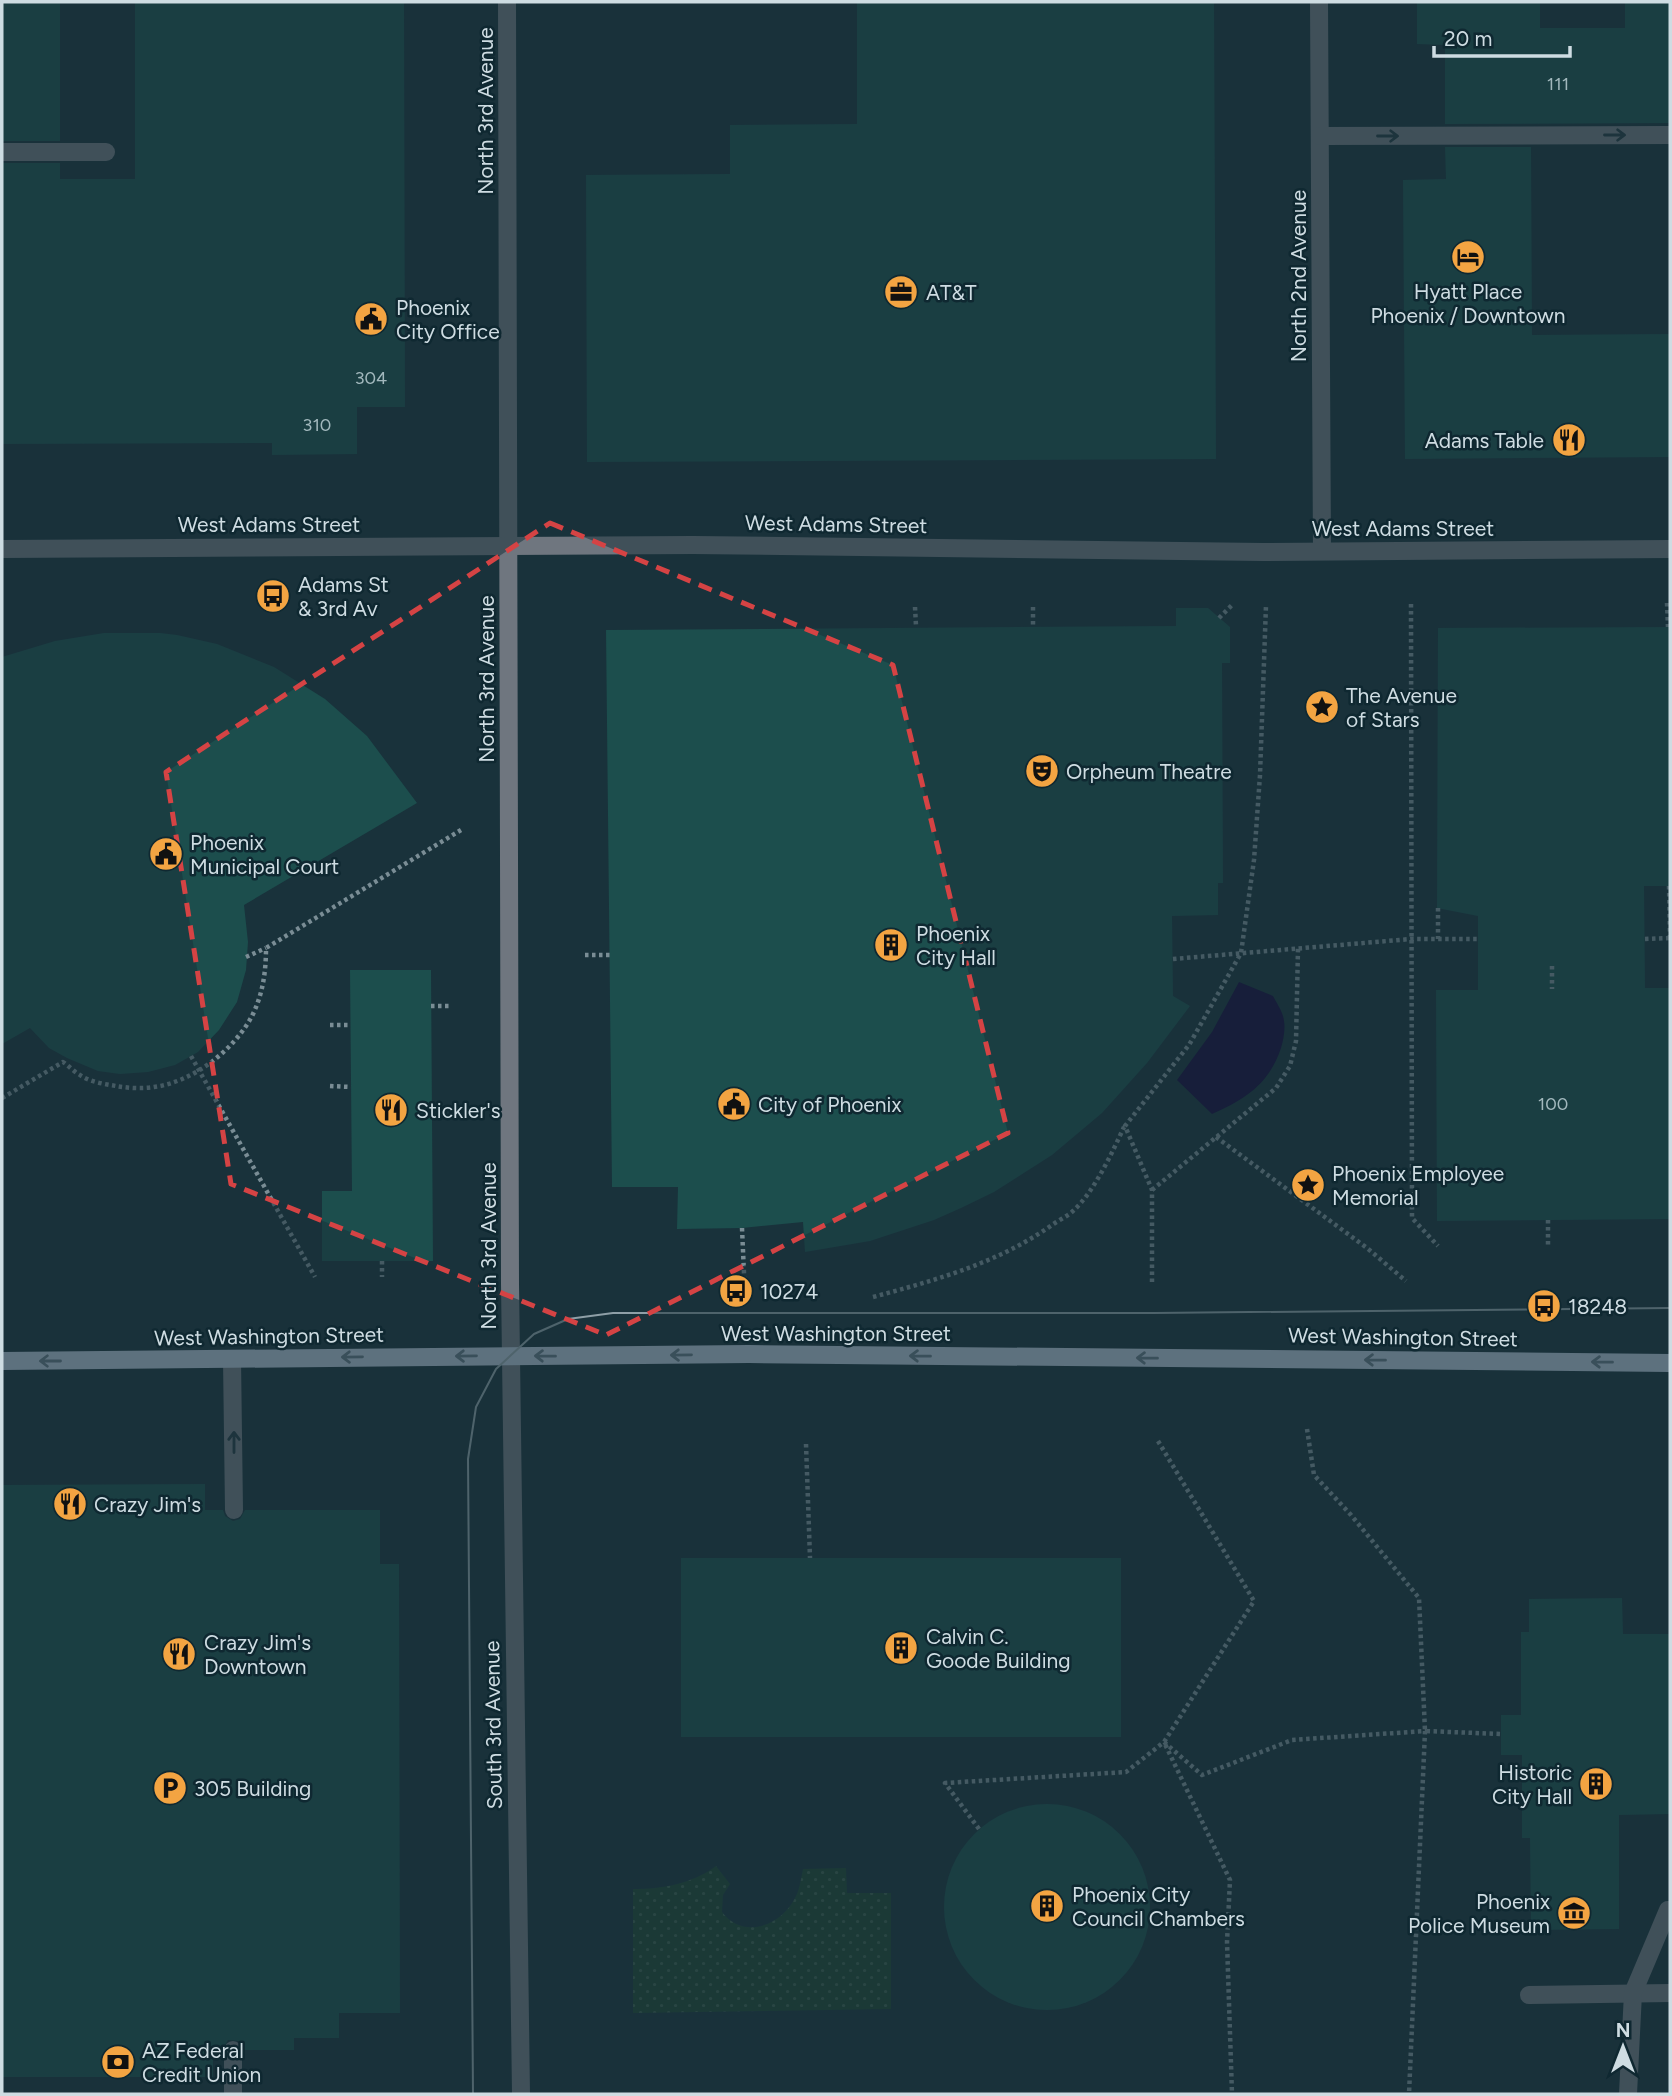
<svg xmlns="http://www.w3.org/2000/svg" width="1672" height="2096" font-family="Figtree,sans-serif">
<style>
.park{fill:url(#park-dots)}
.water{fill:#14083a}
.building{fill:#1c4e4d}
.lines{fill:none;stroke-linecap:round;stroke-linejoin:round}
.path{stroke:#7a8d95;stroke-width:4.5;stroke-dasharray:3.5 3.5;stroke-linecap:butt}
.minor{stroke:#6f767f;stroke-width:18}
.major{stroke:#b0bed0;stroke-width:18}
.tram{stroke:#8e9fa7;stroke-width:2}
.oneway{stroke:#223841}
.oneway2{stroke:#607380}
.marked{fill:none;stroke:#d54344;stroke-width:5;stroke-dasharray:14 9;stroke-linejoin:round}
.labels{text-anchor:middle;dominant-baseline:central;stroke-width:5;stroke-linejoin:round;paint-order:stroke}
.number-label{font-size:18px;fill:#a2b8bd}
.street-label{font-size:21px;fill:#cedce2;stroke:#0f2831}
.poi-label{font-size:21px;fill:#cedce2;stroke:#0f2831;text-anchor:start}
</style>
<defs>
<pattern id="park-dots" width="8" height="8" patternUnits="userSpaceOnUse" patternTransform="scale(1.75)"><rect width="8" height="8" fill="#1d4432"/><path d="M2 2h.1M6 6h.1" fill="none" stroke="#3d5e4f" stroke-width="1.8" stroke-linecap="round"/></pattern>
</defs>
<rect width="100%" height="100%" fill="#19323b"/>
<path class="park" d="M716,1866L730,1884L723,1895L722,1912C744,1941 783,1925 796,1896C800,1888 801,1878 803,1869L846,1868L847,1893H891V2009L633,2013V1889C662,1889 692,1884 716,1866Z"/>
<path class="water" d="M1239,982L1273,996C1276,1002 1281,1009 1283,1016C1286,1026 1284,1038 1281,1048C1269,1084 1246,1099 1212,1114L1177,1080L1212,1032Z"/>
<g class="building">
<rect x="2" y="2" width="58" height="139"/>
<path d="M135,2H404L405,407H357V454L272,455V443L2,444V163H60V179H135Z"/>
<path d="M857,2H1214L1216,459L587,462L586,175L730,174V125L857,124Z"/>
<path d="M1417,2H1540V28H1625V2H1670V123L1445,124V45L1417,44Z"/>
<path d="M1445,147H1531L1532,335L1670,334V457L1405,459L1403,180L1446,179Z"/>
<path d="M1176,608H1208L1230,627V663H1222L1223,883H1218V915L1172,916L1173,996L1190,1006L1147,1063L1102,1113L1052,1155L994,1192L961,1208L934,1220L870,1241L805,1252L803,1222L742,1228L677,1229L678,1187H612L606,630L1176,626Z"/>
<path d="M1670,627V886H1644L1645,988H1670V1219L1437,1221L1436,990H1478V916L1437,908L1438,628Z"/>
<path d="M104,633H160L177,635L217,644L274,667L325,699L367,736L417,803L244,905L248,942L246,970L237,1002L219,1030L198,1052L175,1065L148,1072L120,1074L98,1071L67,1058L49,1048L30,1028L2,1044V657L55,641Z"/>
<path d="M350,970H431L433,1261H322V1191H352Z"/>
<path d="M205,1484V1510H223L225,1516L233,1521L240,1519L245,1510H380V1564H399L400,2013H339V2038H294V2050H244L239,2041L228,2040L222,2050H213V2077H2V1485Z"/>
<rect x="681" y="1558" width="440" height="179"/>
<path d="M1622,1598L1623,1634H1670V1814L1619,1815V1929L1531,1930L1530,1838H1522V1755H1501V1715H1521V1632H1529V1599Z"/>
<circle cx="1047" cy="1907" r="103"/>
</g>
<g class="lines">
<g class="path">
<path d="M1667,603L1668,627"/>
<path d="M1411,604L1412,1218L1438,1246"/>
<path d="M915,607L916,626"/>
<path d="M1033,607V626"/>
<path d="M1219,618L1232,605"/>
<path d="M1669,886L1670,938"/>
<path d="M1438,908V939"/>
<path d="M1645,939L1670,938"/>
<path d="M585,955H610"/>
<path d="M246,957L266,948"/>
<path d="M1173,959L1411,939H1478"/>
<path d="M1552,966V989"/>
<path d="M431,1006H450"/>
<path d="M330,1025H351"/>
<path d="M191,1056L315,1277"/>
<path d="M330,1086L351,1087"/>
<path d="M2,1098L63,1062C69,1066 74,1072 80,1075C90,1082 104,1084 116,1086C128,1088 142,1089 154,1087C193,1082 234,1050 252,1016C263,994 266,971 266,948L461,830"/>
<path d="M1216,1137L1367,1248L1406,1281"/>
<path d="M1152,1190L1276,1088L1290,1066L1296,1041L1298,948"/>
<path d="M1548,1220V1245"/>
<path d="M742,1228L745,1296"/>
<path d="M382,1261V1277"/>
<path d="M1152,1282V1190L1125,1126L1189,1045L1241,953L1254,860L1260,775L1266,605"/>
<path d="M873,1297C936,1280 998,1263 1052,1225C1059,1220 1068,1216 1074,1210C1094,1192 1113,1151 1124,1127"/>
<path d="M1307,1429L1314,1475L1351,1515L1419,1598L1425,1731L1501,1734"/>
<path d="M1158,1441L1254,1601L1164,1742L1230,1880L1227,1942L1232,2094"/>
<path d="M806,1444L810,1558"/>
<path d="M979,1829L945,1783L1126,1772L1164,1742L1202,1775L1292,1740L1425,1731L1409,2094"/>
</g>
<g class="minor">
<path d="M507,2L510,1284L521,2094"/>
<path d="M1319,2L1322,551"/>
<path d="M1320,136L1670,135"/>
<path d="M2,152H106"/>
<path d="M2,549L693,545L1263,552L1670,549"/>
<path d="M232,1359L234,1510"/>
<path d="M1529,1995L1670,1993"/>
<path d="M233,2050V2094"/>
<path d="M1628,2094L1633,1993L1668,1910H1670"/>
</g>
<path class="major" d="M2,1361L749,1354L1670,1363"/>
<path class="tram" d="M473,2094L468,1459L476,1407L496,1369L534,1334L568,1319L613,1313H1155L1670,1308"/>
</g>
<defs><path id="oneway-shaft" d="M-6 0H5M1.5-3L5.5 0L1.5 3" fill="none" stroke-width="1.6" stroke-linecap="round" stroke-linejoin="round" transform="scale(1.75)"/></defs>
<g class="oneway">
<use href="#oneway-shaft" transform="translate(1615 135)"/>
<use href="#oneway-shaft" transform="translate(1388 136)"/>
<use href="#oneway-shaft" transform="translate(234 1442) rotate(-90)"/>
</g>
<g class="oneway2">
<use href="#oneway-shaft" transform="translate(681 1355) rotate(179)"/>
<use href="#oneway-shaft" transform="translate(466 1356) rotate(179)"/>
<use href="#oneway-shaft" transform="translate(545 1356) rotate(-179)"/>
<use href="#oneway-shaft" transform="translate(920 1356) rotate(-179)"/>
<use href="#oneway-shaft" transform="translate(352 1357) rotate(179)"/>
<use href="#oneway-shaft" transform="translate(1147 1358) rotate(-179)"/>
<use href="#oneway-shaft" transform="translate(1375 1360) rotate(-179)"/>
<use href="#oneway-shaft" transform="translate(50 1361) rotate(180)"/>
<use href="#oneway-shaft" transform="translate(1602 1362) rotate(-179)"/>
</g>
<path d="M0 0H1672V2096H0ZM550,523L893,665L1008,1133L606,1335L231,1184L166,772Z" fill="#19323b" fill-opacity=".55" fill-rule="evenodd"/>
<path class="marked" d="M550,523L893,665L1008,1133L606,1335L231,1184L166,772Z"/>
<defs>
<g id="hotel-disc" transform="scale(1.75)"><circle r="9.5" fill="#f3a442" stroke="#0f2831"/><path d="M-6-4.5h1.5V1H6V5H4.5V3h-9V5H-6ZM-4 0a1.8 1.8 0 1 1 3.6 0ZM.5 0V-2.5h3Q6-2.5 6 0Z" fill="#111"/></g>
<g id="office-disc" transform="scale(1.75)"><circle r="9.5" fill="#f3a442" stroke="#0f2831"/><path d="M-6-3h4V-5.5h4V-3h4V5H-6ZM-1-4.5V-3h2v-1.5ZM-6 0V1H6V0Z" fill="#111"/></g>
<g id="civic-disc" transform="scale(1.75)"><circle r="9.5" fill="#f3a442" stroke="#0f2831"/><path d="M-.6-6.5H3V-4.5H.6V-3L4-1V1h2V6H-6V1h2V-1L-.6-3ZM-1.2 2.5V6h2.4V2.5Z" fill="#111"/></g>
<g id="restaurant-disc" transform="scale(1.75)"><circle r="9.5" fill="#f3a442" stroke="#0f2831"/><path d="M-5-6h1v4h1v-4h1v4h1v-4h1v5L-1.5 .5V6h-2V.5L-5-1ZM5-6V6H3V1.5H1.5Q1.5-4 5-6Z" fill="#111"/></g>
<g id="bus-disc" transform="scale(1.75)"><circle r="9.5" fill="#f3a442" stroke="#0f2831"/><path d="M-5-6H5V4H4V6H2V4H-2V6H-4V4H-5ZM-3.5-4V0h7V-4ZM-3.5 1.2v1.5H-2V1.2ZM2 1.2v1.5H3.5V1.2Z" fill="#111"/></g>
<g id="sight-disc" transform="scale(1.75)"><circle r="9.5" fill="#f3a442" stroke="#0f2831"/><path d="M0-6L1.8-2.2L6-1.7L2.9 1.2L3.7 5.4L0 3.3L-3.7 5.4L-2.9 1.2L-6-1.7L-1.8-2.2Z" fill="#111"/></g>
<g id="theatre-disc" transform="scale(1.75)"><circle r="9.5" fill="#f3a442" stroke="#0f2831"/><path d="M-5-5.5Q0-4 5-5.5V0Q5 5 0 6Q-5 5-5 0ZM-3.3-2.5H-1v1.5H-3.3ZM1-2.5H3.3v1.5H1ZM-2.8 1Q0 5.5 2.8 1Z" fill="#111"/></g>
<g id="building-disc" transform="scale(1.75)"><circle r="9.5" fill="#f3a442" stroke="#0f2831"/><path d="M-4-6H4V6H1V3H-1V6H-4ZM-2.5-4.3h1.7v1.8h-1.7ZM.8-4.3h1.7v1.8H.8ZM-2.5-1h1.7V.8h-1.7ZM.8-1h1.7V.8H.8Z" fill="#111"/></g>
<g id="parking-disc" transform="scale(1.75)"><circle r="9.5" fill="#f3a442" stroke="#0f2831"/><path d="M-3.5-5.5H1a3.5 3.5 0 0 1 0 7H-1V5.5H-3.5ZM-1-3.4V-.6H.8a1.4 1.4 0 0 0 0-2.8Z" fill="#111"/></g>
<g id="museum-disc" transform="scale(1.75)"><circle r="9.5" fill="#f3a442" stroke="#0f2831"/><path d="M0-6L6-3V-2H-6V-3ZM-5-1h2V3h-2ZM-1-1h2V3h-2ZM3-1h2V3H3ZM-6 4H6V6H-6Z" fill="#111"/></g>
<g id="bank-disc" transform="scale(1.75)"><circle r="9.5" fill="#f3a442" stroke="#0f2831"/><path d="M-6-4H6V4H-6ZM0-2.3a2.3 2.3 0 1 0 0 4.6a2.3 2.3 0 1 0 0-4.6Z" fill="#111"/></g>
</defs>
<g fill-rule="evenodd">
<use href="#hotel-disc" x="1468" y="257"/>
<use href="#office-disc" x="901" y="292"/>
<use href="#civic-disc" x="371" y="319"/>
<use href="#restaurant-disc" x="1569" y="440"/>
<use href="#bus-disc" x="273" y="596"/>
<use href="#sight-disc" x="1322" y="707"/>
<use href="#theatre-disc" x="1042" y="771"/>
<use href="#civic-disc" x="166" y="854"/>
<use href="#building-disc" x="891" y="945"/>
<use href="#civic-disc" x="734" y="1104"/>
<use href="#restaurant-disc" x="391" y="1110"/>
<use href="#sight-disc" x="1308" y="1185"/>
<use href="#bus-disc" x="736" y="1291"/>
<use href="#bus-disc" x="1544" y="1306"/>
<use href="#restaurant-disc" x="70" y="1504"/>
<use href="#building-disc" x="901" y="1648"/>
<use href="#restaurant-disc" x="179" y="1654"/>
<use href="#building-disc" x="1596" y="1784"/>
<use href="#parking-disc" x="170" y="1788"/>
<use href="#building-disc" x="1047" y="1906"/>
<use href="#museum-disc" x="1574" y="1913"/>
<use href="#bank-disc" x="118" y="2062"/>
</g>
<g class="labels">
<g class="number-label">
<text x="1558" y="84">111</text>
<text x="371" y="378">304</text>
<text x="317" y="425">310</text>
<text x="1553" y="1104">100</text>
</g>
<g class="street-label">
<text transform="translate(485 111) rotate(-90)">North 3rd Avenue</text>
<text transform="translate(1298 276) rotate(-90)">North 2nd Avenue</text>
<text x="269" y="524">West Adams Street</text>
<text transform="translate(836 524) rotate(1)">West Adams Street</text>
<text x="1403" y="528">West Adams Street</text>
<text transform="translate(486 679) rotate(-90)">North 3rd Avenue</text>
<text transform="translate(488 1246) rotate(-90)">North 3rd Avenue</text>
<text x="836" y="1333">West Washington Street</text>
<text transform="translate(269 1336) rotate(-1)">West Washington Street</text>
<text transform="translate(1403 1337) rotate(1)">West Washington Street</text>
<text transform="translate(493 1725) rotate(-91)">South 3rd Avenue</text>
</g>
<g class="poi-label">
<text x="1468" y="291" text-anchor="middle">Hyatt Place<tspan x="1468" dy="24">Phoenix / Downtown</tspan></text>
<text x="926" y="292">AT&amp;T</text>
<text x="396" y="307">Phoenix<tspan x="396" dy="24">City Office</tspan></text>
<text x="1544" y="440" text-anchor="end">Adams Table</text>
<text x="298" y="584">Adams St<tspan x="298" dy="24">&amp; 3rd Av</tspan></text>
<text x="1346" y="695">The Avenue<tspan x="1346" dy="24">of Stars</tspan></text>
<text x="1066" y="771">Orpheum Theatre</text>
<text x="190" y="842">Phoenix<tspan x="190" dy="24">Municipal Court</tspan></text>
<text x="916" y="933">Phoenix<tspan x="916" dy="24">City Hall</tspan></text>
<text x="758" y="1104">City of Phoenix</text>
<text x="416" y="1110">Stickler's</text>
<text x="1332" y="1173">Phoenix Employee<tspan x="1332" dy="24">Memorial</tspan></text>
<text x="760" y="1291">10274</text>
<text x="1568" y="1306">18248</text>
<text x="94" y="1504">Crazy Jim's</text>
<text x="926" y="1636">Calvin C.<tspan x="926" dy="24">Goode Building</tspan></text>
<text x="204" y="1642">Crazy Jim's<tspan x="204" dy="24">Downtown</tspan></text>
<text x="1572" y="1772" text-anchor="end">Historic<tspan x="1572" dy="24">City Hall</tspan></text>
<text x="194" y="1788">305 Building</text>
<text x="1072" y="1894">Phoenix City<tspan x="1072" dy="24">Council Chambers</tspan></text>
<text x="1550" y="1901" text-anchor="end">Phoenix<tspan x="1550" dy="24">Police Museum</tspan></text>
<text x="142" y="2050">AZ Federal<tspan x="142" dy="24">Credit Union</tspan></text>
</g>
</g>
<rect width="1672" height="2096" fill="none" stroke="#cedce2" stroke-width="7"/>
<g transform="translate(1623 2047)" stroke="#0f2831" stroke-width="5" paint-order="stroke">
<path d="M0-5L12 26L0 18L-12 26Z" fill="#cedce2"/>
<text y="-10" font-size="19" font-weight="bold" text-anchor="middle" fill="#cedce2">N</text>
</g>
<path d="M1434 46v10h136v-10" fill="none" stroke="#cedce2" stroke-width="3.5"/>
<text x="1444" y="46" font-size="21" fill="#cedce2" stroke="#0f2831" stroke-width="5" paint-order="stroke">20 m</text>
</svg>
